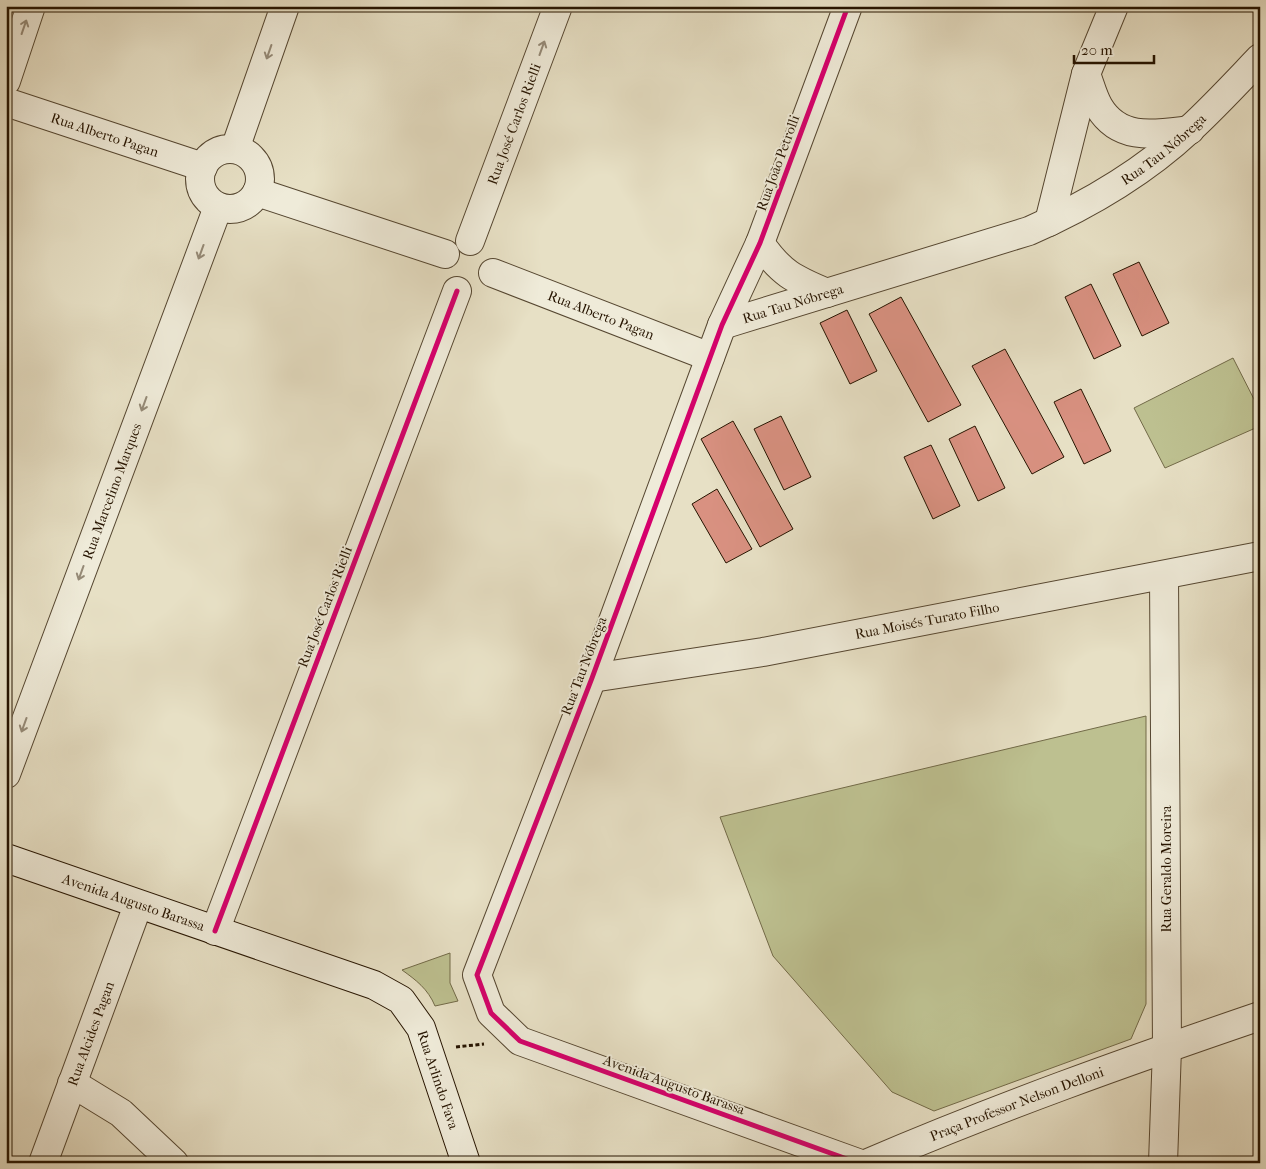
<svg xmlns="http://www.w3.org/2000/svg" width="1266" height="1169" font-family="'IM FELL French Canon',serif">
<style>
.green{fill:#bdc090;stroke:#726a48}
.building{fill:#d99181;stroke:#261400}
.lines{fill:none;stroke-linecap:round;stroke-linejoin:round}
.street-casing{stroke:#564731;stroke-width:30}
.secondary-casing{stroke:#261400;stroke-width:30}
.path{stroke:#261400;stroke-width:3;stroke-dasharray:4 2.5;stroke-linecap:butt}
.street{stroke:#efebd9;stroke-width:28}
.secondary{stroke:#efebd9;stroke-width:28}
.cycleway-casing{stroke:#efebd9;stroke-width:8}
.cycleway{stroke:#d6006c;stroke-width:5}
.oneway{stroke:#958a77}
.labels{text-anchor:middle;dominant-baseline:central;stroke-width:4;stroke-linejoin:round;paint-order:stroke}
.street-label{font-size:14px;fill:#261400;stroke:#efebd9}
</style>
<rect width="100%" height="100%" fill="#e7e0c5"/>
<filter id="stains"><feTurbulence type="fractalNoise" baseFrequency=".004" numOctaves="4"/><feColorMatrix values="0 0 0 0 .2 0 0 0 0 .09 0 0 0 0 .02 0 0 0 .5 -.17"/></filter>
<radialGradient id="worn" r=".72"><stop offset=".6" stop-color="#630" stop-opacity="0"/><stop offset="1" stop-color="#630" stop-opacity=".3"/></radialGradient>
<g class="green">
<path d="M1233,358L1260,411V426L1165,468L1134,408Z"/>
<path d="M1146,716V1004L1131,1039L934,1111L892,1092L773,956L720,817Z"/>
<path d="M450,953V983L458,1001L435,1006C428,989 416,980 402,970Z"/>
</g>
<g class="building">
<path d="M1139,262L1169,323L1142,336L1113,274Z"/>
<path d="M1091,284L1121,346L1094,359L1065,297Z"/>
<path d="M901,297L961,405L928,422L869,314Z"/>
<path d="M847,310L877,371L850,384L820,323Z"/>
<path d="M1005,349L1064,457L1032,474L972,366Z"/>
<path d="M1081,389L1111,451L1084,464L1054,402Z"/>
<path d="M781,416L811,477L784,490L754,429Z"/>
<path d="M733,421L793,529L760,547L701,439Z"/>
<path d="M975,426L1005,488L978,501L949,439Z"/>
<path d="M931,445L960,506L933,519L904,457Z"/>
<path d="M717,489L752,549L726,563L692,504Z"/>
</g>
<g class="lines">
<g class="street-casing">
<g id="street">
<path d="M848,6L760,243L722,325L592,678L477,975L491,1013L520,1041L858,1163"/>
<path d="M1086,74C1090,84 1093,97 1099,107C1120,142 1156,134 1190,130"/>
<path d="M6,81L31,6"/>
<path id="s1" d="M6,102L203,167"/>
<path d="M235,149L285,6"/>
<circle cx="230" cy="179" r="30"/>
<path d="M257,192L445,254"/>
<path d="M1049,222L1086,74L1114,6"/>
<path id="s2" d="M470,241L558,6"/>
<path d="M760,243C781,273 793,279 827,293"/>
<path id="s3" d="M493,273L710,357"/>
<path id="s4" d="M722,325L1029,231C1086,206 1144,172 1190,129C1214,107 1237,82 1260,58"/>
<path id="s5" d="M592,678L763,652L1260,556"/>
<path id="s6" d="M6,774L218,207"/>
<path d="M215,931L457,291"/>
<path d="M72,1083L121,1113L174,1163"/>
<path id="s7" d="M43,1163L138,905"/>
<path id="s8" d="M868,1163C996,1108 1128,1061 1260,1016"/>
<path d="M1163,1163L1167,1048L1164,576"/>
</g>
</g>
<g class="secondary-casing">
<g id="secondary">
<path id="s9" d="M6,858L374,985L401,1000L421,1028L466,1163"/>
</g>
</g>
<path class="path" d="M456,1047L484,1044"/>
<use href="#street" class="street"/>
<use href="#secondary" class="secondary"/>
<g class="cycleway-casing">
<g id="cycleway">
<path d="M848,6L760,243L722,325L592,678L477,975L491,1013L520,1041L858,1163"/>
<path d="M215,931L457,291"/>
</g>
</g>
<use href="#cycleway" class="cycleway"/>
</g>
<defs><path id="oneway-shaft" d="M-6 0H5M1.5-3L5.5 0L1.5 3" fill="none" stroke-width="1.6" stroke-linecap="round" stroke-linejoin="round" transform="scale(1.25)"/></defs>
<g class="oneway">
<use href="#oneway-shaft" transform="translate(24 27) rotate(-71)"/>
<use href="#oneway-shaft" transform="translate(542 48) rotate(-70)"/>
<use href="#oneway-shaft" transform="translate(269 52) rotate(109)"/>
<use href="#oneway-shaft" transform="translate(201 252) rotate(110)"/>
<use href="#oneway-shaft" transform="translate(144 404) rotate(110)"/>
<use href="#oneway-shaft" transform="translate(81 573) rotate(110)"/>
<use href="#oneway-shaft" transform="translate(24 725) rotate(110)"/>
</g>
<g class="labels">
<g class="street-label">
<text stroke="none"><textPath href="#s2" startOffset="125">Rua José Carlos Rielli</textPath></text>
<text stroke="none"><textPath href="#s1" startOffset="104">Rua Alberto Pagan</textPath></text>
<text stroke="none"><textPath href="#s4" startOffset="479">Rua Tau Nóbrega</textPath></text>
<text transform="translate(778 163) rotate(-70)">Rua João Petrolli</text>
<text stroke="none"><textPath href="#s4" startOffset="74">Rua Tau Nóbrega</textPath></text>
<text stroke="none"><textPath href="#s3" startOffset="116">Rua Alberto Pagan</textPath></text>
<text stroke="none"><textPath href="#s6" startOffset="302">Rua Marcelino Marques</textPath></text>
<text transform="translate(325 607) rotate(-69)">Rua José Carlos Rielli</text>
<text stroke="none"><textPath href="#s5" startOffset="340">Rua Moisés Turato Filho</textPath></text>
<text transform="translate(584 666) rotate(-69)">Rua Tau Nóbrega</text>
<text transform="translate(1166 869) rotate(-90)">Rua Geraldo Moreira</text>
<text stroke="none"><textPath href="#s9" startOffset="135">Avenida Augusto Barassa</textPath></text>
<text stroke="none"><textPath href="#s7" startOffset="138">Rua Alcides Pagan</textPath></text>
<text stroke="none"><textPath href="#s9" startOffset="509">Rua Arlindo Fava</textPath></text>
<text transform="translate(674 1085) rotate(20)">Avenida Augusto Barassa</text>
<text stroke="none"><textPath href="#s8" startOffset="160">Praça Professor Nelson Delloni</textPath></text>
</g>
</g>
<rect width="1266" height="1169" fill="none" stroke="#e7e0c5" stroke-width="25"/>
<rect x="8" y="8" width="1251" height="1154" fill="none" stroke="#261400" stroke-width="2.5"/>
<rect x="12" y="12" width="1241" height="1144" fill="none" stroke="#261400"/>
<path d="M1074 55v8h80v-8" fill="none" stroke="#261400" stroke-width="2.5"/>
<text x="1081" y="55" font-size="15" fill="#261400" stroke="#efebd9" stroke-width="4" paint-order="stroke">20 m</text>
<rect width="100%" height="100%" filter="url(#stains)"/>
<rect width="100%" height="100%" fill="url(#worn)"/>
</svg>
